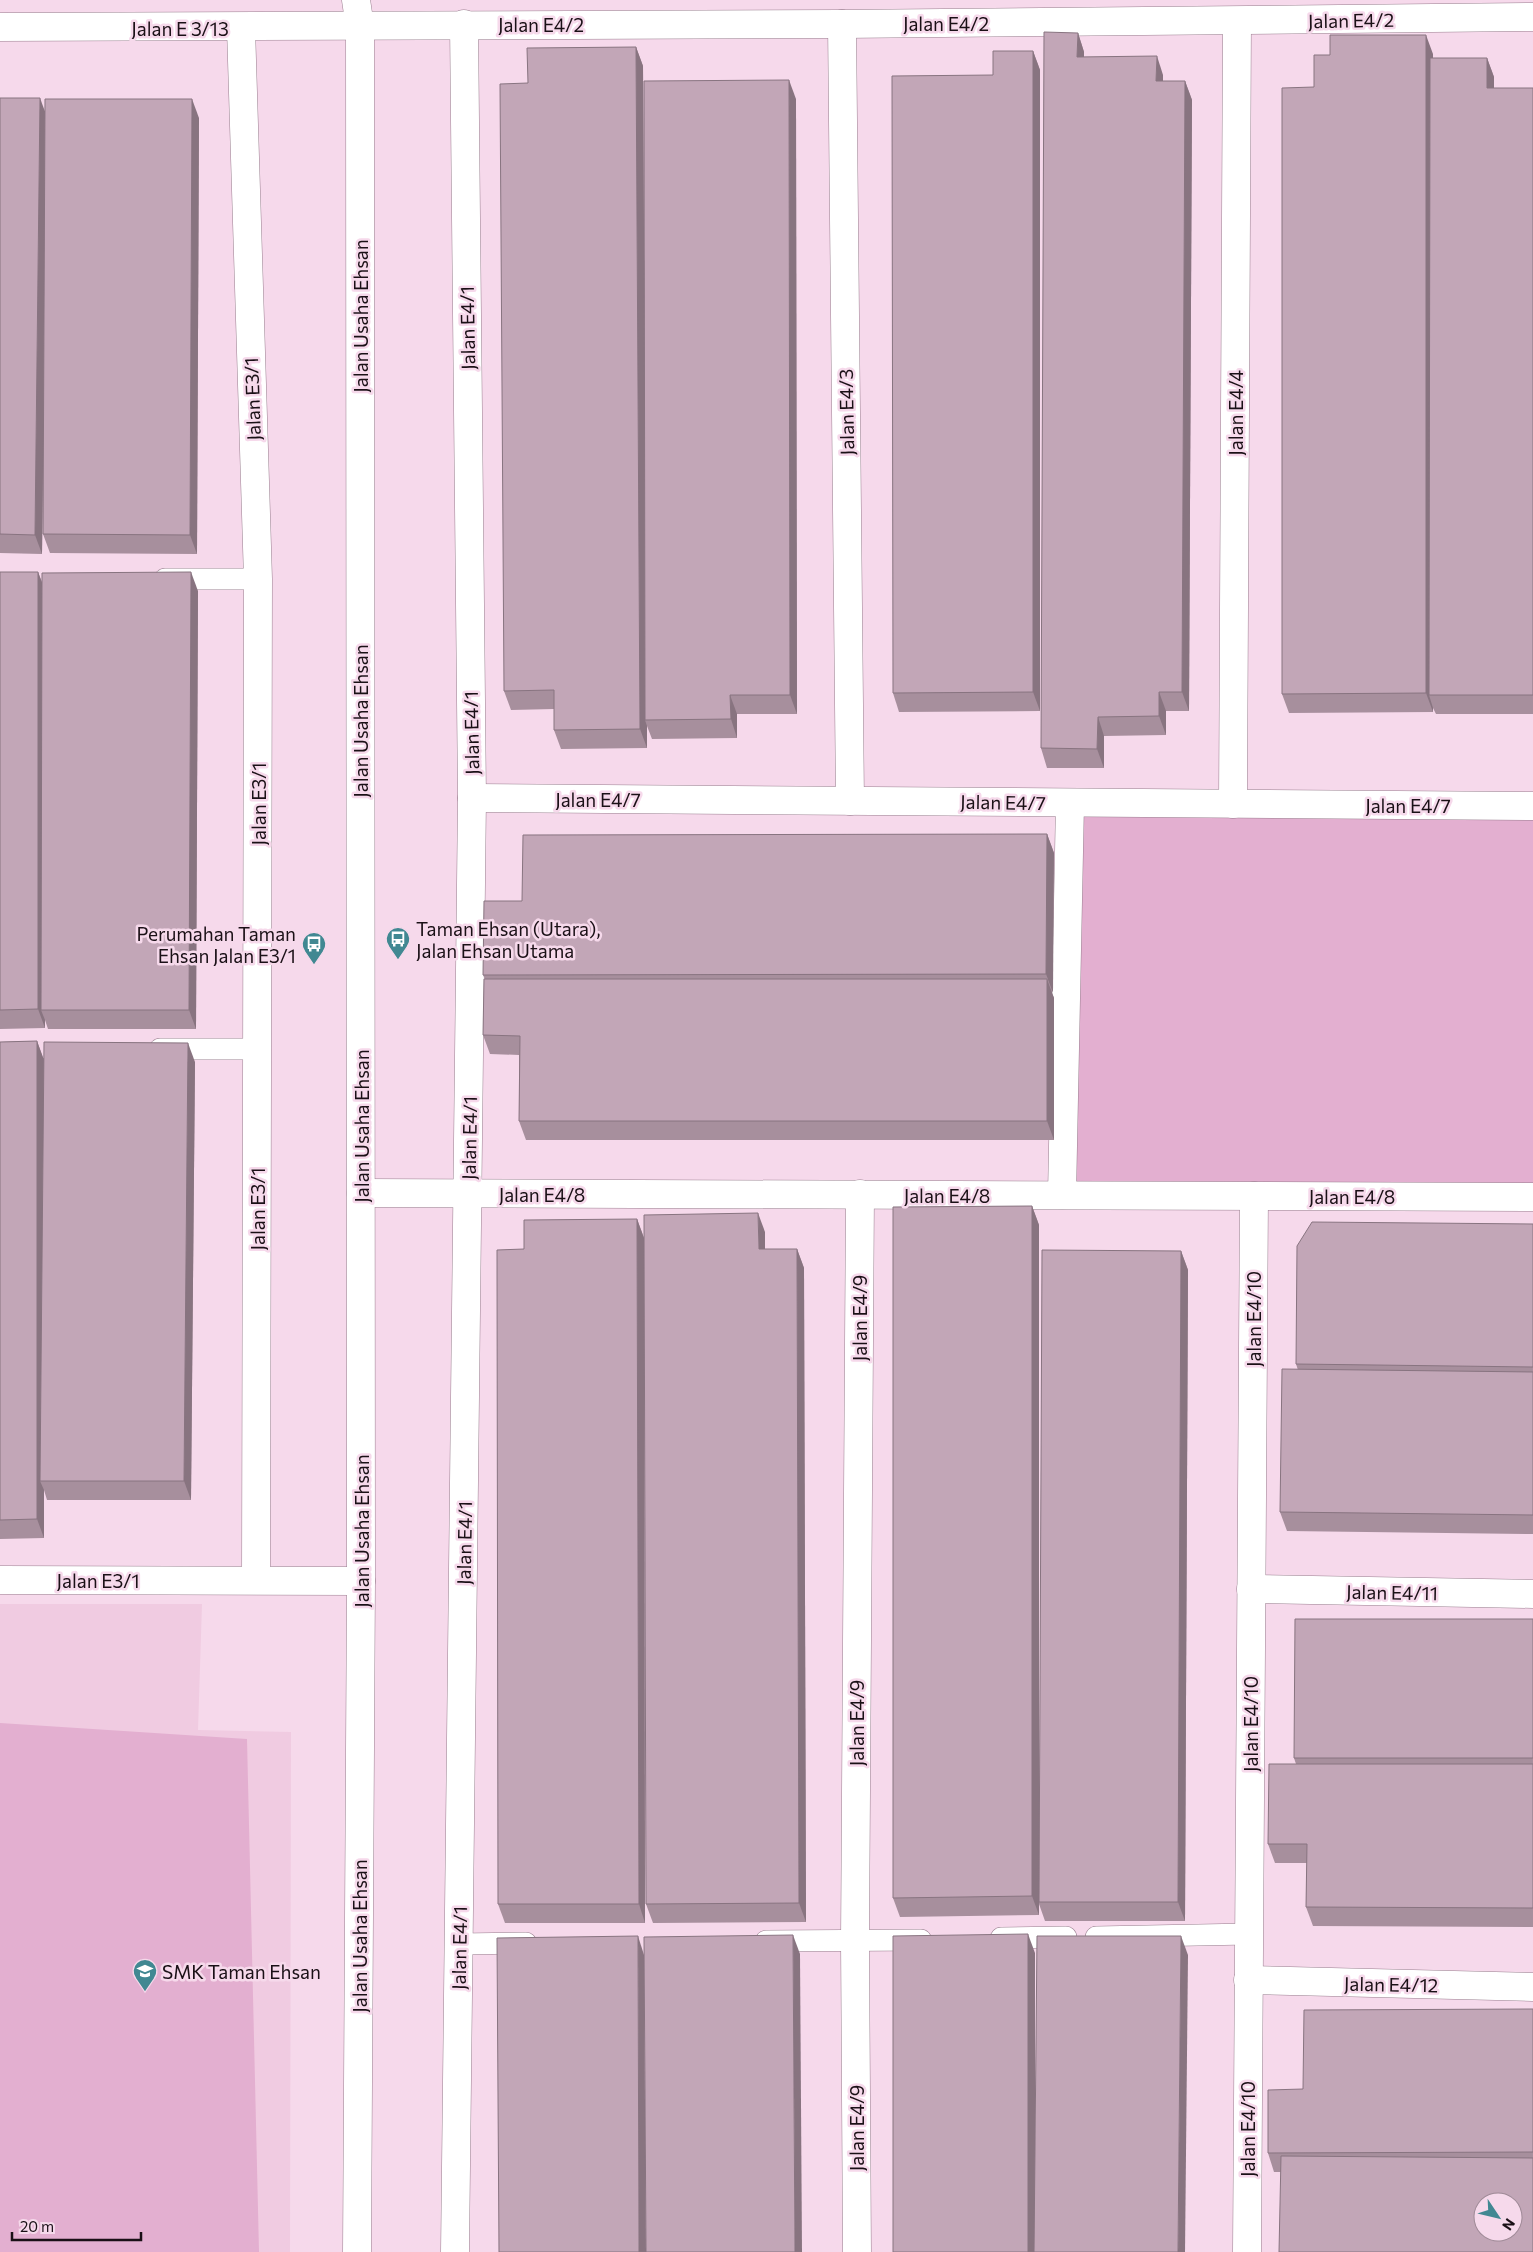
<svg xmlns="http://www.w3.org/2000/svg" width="1533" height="2252" font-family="Commissioner,sans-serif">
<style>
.built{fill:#f0cbe1}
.green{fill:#e3afd0}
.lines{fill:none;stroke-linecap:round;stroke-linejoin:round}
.service-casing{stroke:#997f8f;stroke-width:22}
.minor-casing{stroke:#997f8f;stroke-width:29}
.tertiary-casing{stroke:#997f8f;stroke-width:29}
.service{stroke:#fff;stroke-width:21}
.minor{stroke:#fff;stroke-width:28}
.tertiary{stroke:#fff;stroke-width:28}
.wall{fill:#a78f9d}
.shaded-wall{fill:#887480}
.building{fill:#c2a6b7;stroke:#887480;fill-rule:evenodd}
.labels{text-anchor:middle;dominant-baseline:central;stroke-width:5;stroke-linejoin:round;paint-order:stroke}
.street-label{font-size:19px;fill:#1a1016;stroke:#f6d9eb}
.poi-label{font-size:19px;fill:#1a1016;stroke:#f6d9eb;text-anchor:start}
</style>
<rect width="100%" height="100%" fill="#f6d9eb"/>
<path class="built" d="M0,1604H202L198,1730L291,1732L290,2252H0Z"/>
<g class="green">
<path d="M1070,803L1533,806V1197L1062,1195Z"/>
<path d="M0,1723L247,1739L259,2252H0Z"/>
</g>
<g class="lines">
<g class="service-casing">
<g id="service">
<path d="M165,579H258"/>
<path d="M160,1049H257"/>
<path d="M1096,1937L1249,1934"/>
<path d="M1001,1938L1066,1937"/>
<path d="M766,1941L921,1940"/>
<path d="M459,1944L526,1943"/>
</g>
</g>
<g class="minor-casing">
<g id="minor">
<path d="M356,0L360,27"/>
<path d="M842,24L850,801"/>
<path d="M0,27L842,24L1533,17"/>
<path d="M241,28L258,579L256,1580"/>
<path d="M472,798L1533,806"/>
<path d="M1233,804L1237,21"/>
<path d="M361,1193L1533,1197"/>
<path d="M1062,1195L1070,803"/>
<path d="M0,1580L361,1581"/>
<path d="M1251,1589L1533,1594"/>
<path d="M1248,1980L1533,1987"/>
<path d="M455,2252L472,798L464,24"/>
<path d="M857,2252L855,1941L860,1194"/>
<path d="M1247,2252L1254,1196"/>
</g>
</g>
<g class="tertiary-casing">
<path id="tertiary" d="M357,2252L361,1581L360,27"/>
</g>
<use href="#service" class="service"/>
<use href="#minor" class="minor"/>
<use href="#tertiary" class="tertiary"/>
</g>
<g class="wall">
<path d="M1078,33L1084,52V57L1163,75V81H1185L1192,100L1189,711H1166V735L1104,736V768H1047L1041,748Z"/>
<path d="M636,47L643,66L644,261L796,99L797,714H737V738L652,739L647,726V748L561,749L554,730V709L511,710L504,691L528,83Z"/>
<path d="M1033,51L1040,70V711L899,712L893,693L993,75Z"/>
<path d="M1433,54V58H1487L1494,77V88H1533V714H1436L1433,708V712L1289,713L1282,694L1314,87Z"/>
<path d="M0,98L45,111L199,118L197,554L50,553L43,534L44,410L42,554L0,553Z"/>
<path d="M0,572H38L42,582L198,591L196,1029H48L45,1020V1028L0,1029Z"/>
<path d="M1047,834L1054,853L1052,993L1054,998V1140H526L519,1121V1055L490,1054L483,1035L485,979L483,975L522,901Z"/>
<path d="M37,1041L43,1058L195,1062L191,1500H47L44,1490V1538L0,1539V1042Z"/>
<path d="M1032,1206L1039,1225V1787L1181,1251L1188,1270L1185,1921H1045L1039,1904V1915L900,1917L893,1898Z"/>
<path d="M637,1219L644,1238L645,1923H505L498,1904L524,1249Z"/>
<path d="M1533,1224V1534L1287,1531L1280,1512L1298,1370L1296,1364Z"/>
<path d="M765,1232V1249H797L804,1268L806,1922L653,1923L646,1904Z"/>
<path d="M1533,1619V1927L1313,1926L1306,1907L1307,1863H1275L1268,1844L1296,1764L1294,1758Z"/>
<path d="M1533,2009V2252L1281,2172H1274L1268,2153L1303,2089Z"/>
</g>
<g class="shaded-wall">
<path d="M1078,33L1084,52V76L1077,57Z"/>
<path d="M1426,35L1433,54V695H1429L1433,708V712L1426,693Z"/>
<path d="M636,47L643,66L647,720H645L647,726V748L640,729Z"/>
<path d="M1033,51L1040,70V711L1033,692Z"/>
<path d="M1157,56L1163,75V100L1156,81Z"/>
<path d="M1487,58L1494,77V106L1487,88Z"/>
<path d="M789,80L796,99L797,714L790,695Z"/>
<path d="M1185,81L1192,100L1189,711L1182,692Z"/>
<path d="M40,98L47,117L42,554L35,535Z"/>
<path d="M192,99L199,118L197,554L190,535Z"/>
<path d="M38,572L45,591L41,1010L45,1020V1028L38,1009Z"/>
<path d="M191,572L198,591L196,1029L189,1010Z"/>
<path d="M1159,692L1166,711V735L1159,716Z"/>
<path d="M730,695L737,714V738L731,719Z"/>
<path d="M1098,717L1104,736V768L1097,749Z"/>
<path d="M1047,834L1054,853L1053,993L1046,974Z"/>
<path d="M1047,979L1054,998V1140L1047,1121Z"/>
<path d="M37,1041L44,1060L40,1481L44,1490V1538L37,1519Z"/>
<path d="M188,1043L195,1062L191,1500L184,1481Z"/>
<path d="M1032,1206L1039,1225V1915L1032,1896Z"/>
<path d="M758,1213L765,1232V1268L759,1249Z"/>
<path d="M637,1219L644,1238L645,1923L639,1904Z"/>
<path d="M797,1249L804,1268L806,1922L799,1903Z"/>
<path d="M1181,1251L1188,1270L1185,1921L1178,1902Z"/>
<path d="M1028,1934L1035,1953V2252H1028Z"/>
<path d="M793,1935L800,1954L802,2252H795Z"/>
<path d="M638,1936L644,1955L646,2252H639Z"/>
<path d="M1181,1936L1188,1955L1185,2252H1178Z"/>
</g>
<g class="building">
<path d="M1044,32L1078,33L1077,57L1157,56L1156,81H1185L1182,692H1159V716L1098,717L1097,749L1041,748Z"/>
<path d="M1330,35H1426V693L1282,694V88L1314,87V55H1330Z"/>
<path d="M636,47L640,729L554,730V690L504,691L500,84L528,83L527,48Z"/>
<path d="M993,51H1033V692L893,693L892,76L993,75Z"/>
<path d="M1430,58H1487V88H1533V695H1429Z"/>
<path d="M789,80L790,695H730L731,719L645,720L644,81Z"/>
<path d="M0,98H40L35,535L0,534Z"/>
<path d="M45,99H192L190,535L43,534Z"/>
<path d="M0,572H38V1009L0,1010Z"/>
<path d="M191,572L189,1010H41L42,573Z"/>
<path d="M1047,834L1046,974L483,975L484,901H522L523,835Z"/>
<path d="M484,979H1047V1121H519L520,1036L483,1035Z"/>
<path d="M37,1041V1519L0,1520V1042Z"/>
<path d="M44,1042L188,1043L184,1481H40Z"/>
<path d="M1032,1206V1896L893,1898V1207Z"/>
<path d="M758,1213L759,1249H797L799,1903L646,1904L644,1215Z"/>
<path d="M637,1219L639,1904H498L497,1250L524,1249V1220Z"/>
<path d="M1312,1222L1533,1224V1367L1296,1364L1297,1246Z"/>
<path d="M1042,1250L1181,1251L1178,1902H1039Z"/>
<path d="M1282,1369L1533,1372V1515L1280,1512Z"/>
<path d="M1295,1619H1533V1758H1294Z"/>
<path d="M1269,1764H1533V1908L1306,1907L1307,1844H1268Z"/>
<path d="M1028,1934V2252H893V1936Z"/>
<path d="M793,1935L795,2252H646L644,1937Z"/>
<path d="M638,1936L639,2252H499L497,1938Z"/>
<path d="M1037,1936H1181L1178,2252H1034Z"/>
<path d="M1533,2009V2152L1268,2153V2090L1303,2089L1304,2010Z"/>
<path d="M1281,2156L1533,2158V2252H1279ZM1483,2202H1513V2232H1483Z"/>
</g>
<defs>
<g id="bus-pin" transform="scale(1.25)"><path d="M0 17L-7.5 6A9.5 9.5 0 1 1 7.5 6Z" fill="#418892" stroke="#f6d9eb"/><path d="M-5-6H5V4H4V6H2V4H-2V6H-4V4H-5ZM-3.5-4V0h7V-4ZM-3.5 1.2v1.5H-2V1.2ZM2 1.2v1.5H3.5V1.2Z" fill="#fff"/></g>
<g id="school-pin" transform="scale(1.25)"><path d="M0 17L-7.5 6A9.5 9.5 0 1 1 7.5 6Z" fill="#418892" stroke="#f6d9eb"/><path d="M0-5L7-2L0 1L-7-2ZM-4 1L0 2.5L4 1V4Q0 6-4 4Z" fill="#fff"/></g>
</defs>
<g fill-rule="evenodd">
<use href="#bus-pin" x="398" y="939"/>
<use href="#bus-pin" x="314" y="944"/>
<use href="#school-pin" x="145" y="1971"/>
</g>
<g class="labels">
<g class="street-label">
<text transform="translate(1351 20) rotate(-1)">Jalan E4/2</text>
<text x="946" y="23">Jalan E4/2</text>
<text x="541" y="24">Jalan E4/2</text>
<text x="180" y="28">Jalan E 3/13</text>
<text transform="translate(360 316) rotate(-90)">Jalan Usaha Ehsan</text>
<text transform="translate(467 328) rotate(-91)">Jalan E4/1</text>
<text transform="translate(252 399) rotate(-92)">Jalan E3/1</text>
<text transform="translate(846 412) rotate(-91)">Jalan E4/3</text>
<text transform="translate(1235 413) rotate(-90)">Jalan E4/4</text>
<text transform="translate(360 721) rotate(-90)">Jalan Usaha Ehsan</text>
<text transform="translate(471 733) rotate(-91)">Jalan E4/1</text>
<text x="598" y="799">Jalan E4/7</text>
<text transform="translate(1003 802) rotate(1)">Jalan E4/7</text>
<text transform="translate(258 804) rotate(-90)">Jalan E3/1</text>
<text x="1408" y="805">Jalan E4/7</text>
<text transform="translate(361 1126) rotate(-90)">Jalan Usaha Ehsan</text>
<text transform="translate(469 1138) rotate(-89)">Jalan E4/1</text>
<text x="542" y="1194">Jalan E4/8</text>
<text x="947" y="1195">Jalan E4/8</text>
<text x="1352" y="1196">Jalan E4/8</text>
<text transform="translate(257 1209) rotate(-90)">Jalan E3/1</text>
<text transform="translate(859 1318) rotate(-90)">Jalan E4/9</text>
<text transform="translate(1253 1319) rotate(-90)">Jalan E4/10</text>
<text transform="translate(361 1531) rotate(-90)">Jalan Usaha Ehsan</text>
<text transform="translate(464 1543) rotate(-89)">Jalan E4/1</text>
<text x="98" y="1580">Jalan E3/1</text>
<text transform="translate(1392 1592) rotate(1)">Jalan E4/11</text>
<text transform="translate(856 1723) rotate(-90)">Jalan E4/9</text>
<text transform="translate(1250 1724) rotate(-90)">Jalan E4/10</text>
<text transform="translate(359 1936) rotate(-90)">Jalan Usaha Ehsan</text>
<text transform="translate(459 1948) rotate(-89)">Jalan E4/1</text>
<text transform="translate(1391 1984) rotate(1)">Jalan E4/12</text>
<text transform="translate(856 2128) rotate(-90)">Jalan E4/9</text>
<text transform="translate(1247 2129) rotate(-90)">Jalan E4/10</text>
</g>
<g class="poi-label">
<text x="416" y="928">Taman Ehsan (Utara),<tspan x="416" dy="22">Jalan Ehsan Utama</tspan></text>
<text x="296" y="933" text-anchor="end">Perumahan Taman<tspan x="296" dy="22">Ehsan Jalan E3/1</tspan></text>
<text x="162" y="1971">SMK Taman Ehsan</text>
</g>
</g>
<g transform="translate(1498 2217) rotate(125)"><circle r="24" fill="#f6d9eb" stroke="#9e8996"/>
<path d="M0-4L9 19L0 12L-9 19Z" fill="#418892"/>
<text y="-8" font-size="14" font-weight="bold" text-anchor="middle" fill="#1a1016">N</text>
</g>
<path d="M12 2232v8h129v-8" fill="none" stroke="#1a1016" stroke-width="2.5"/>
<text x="20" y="2232" font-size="15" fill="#1a1016" stroke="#f6d9eb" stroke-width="4" paint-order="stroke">20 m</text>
</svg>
